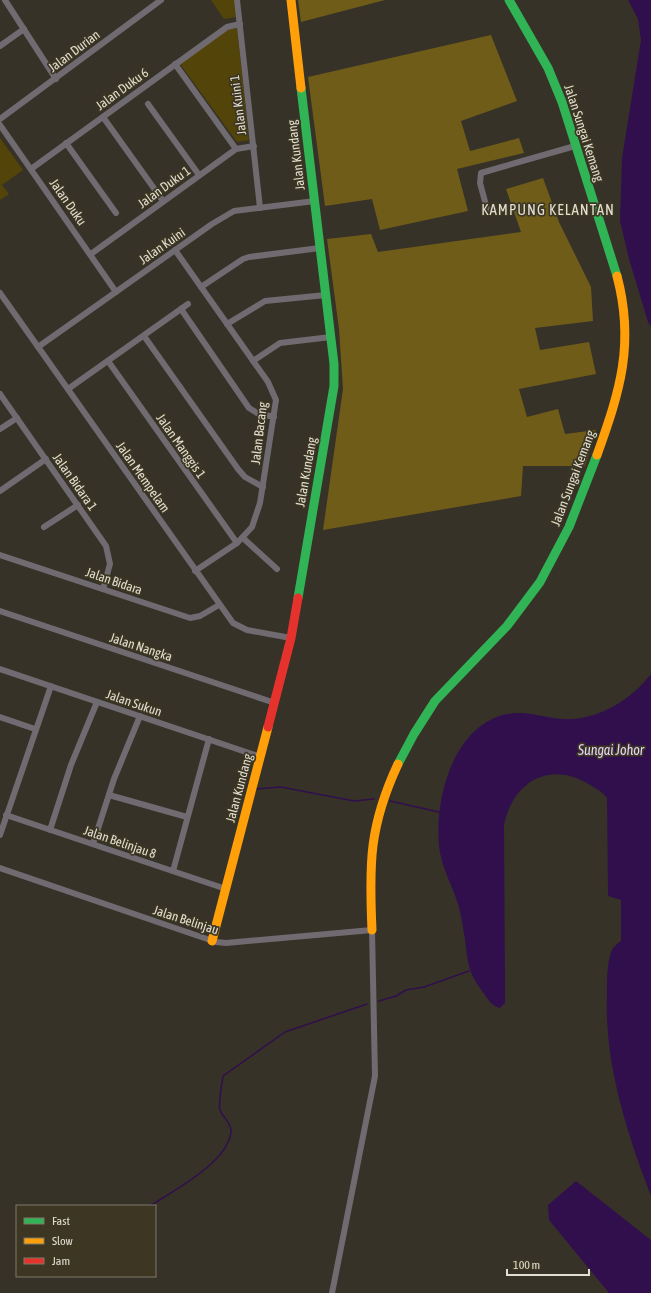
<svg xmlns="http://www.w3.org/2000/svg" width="651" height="1293" font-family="'Asap Condensed',sans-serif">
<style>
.green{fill:#534409}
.forest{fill:#6f5c19}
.water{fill:#310f4d}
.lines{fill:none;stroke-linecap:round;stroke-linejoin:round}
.stream{stroke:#310f4d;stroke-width:1.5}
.street{stroke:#706b71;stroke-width:6}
.fast{stroke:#30b455;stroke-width:9}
.slow{stroke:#ff9f0a;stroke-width:9}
.jam{stroke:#e5322d;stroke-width:9}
.labels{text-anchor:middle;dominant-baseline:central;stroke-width:3.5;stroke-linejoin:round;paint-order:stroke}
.street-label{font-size:13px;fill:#e1ded2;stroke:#3c3622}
.water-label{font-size:14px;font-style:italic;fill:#e3d3fd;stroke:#3c3622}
.quarter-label{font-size:15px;letter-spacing:1px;fill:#e1ded2;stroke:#3c3622}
</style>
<rect width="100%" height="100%" fill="#363228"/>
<g class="green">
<path d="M211,0H234L236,17L224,19Z"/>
<path d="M237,28L249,140L237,142L180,64L227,30Z"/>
<path d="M0,138L23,170L2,185L9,194L0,200Z"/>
</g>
<g class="forest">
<path d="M298,0H385L301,22Z"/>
<path d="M491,35L517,101L461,121L470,151L519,138L524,153L457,169L468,211L380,230L372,199L325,206L308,77Z"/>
<path d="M543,178L559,222L591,287L593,321L535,328L540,350L589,342L596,374L519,389L527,417L558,409L565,434L596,430L585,466H523L521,496L323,530L343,389L339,329L327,239L371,234L378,252L521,232L506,189Z"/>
</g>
<g class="water">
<path d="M628,0H651V327L648,322L629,259L620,221L622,158L641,40L638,19Z"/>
<path d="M651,674V1196C626,1130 604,1063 607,992C607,981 607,955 614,947C616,945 618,943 621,941V900L608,896V893L607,798C601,790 592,786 583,781C544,762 512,786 504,825L505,988V1003L500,1008C492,1006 489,1001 485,995C465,968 469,964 464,933C462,923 461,914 458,904C452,884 441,867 439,846C434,797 455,718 515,713C531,712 547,718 563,719C597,721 631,700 651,674Z"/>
<path d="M576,1181L651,1240V1293H609L549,1220L548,1205Z"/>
</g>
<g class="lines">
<g class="stream">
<path d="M255,789L281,787L354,801L374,799"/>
<path d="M390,801L439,812"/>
<path d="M379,1001L396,996L406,990L424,987L469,971"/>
<path d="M150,1206C173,1191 230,1161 231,1131C231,1122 223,1118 220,1110C218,1103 222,1084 223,1076L285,1032L367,1004"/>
</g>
<g class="street">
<path d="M5,0L56,79"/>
<path d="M237,0L260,208"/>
<path d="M0,46L24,29"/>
<path d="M175,64L236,149"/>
<path d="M148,104L199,175"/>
<path d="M103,117L163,201"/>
<path d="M0,119L161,0"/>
<path d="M0,125L116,292"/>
<path d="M66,143L116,213"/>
<path d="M31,169L227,27L240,24"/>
<path d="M487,209L480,183L481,173L575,146"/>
<path d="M175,250L268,382L276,400L260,503L252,527L237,543L195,571"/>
<path d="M91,254L236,149L254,146"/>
<path d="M201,287L243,259L249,257L320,248"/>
<path d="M0,293L233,623L247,630L291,638"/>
<path d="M181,309L249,408L257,413L274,417"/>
<path d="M227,324L265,301L326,295"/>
<path d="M144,336L238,469L245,477L263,487"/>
<path d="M38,347L212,224L234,211L315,201"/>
<path d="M108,361L237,543"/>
<path d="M253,361L280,343L331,337"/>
<path d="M68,389L188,304"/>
<path d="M0,394L106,546L110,564L103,589"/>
<path d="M0,429L17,418"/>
<path d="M0,491L46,459"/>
<path d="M44,527L78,505"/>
<path d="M243,538L277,569"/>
<path d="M0,555L190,618L200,616L219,605"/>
<path d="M0,611L275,703"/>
<path d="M0,669L261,757"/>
<path d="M0,717L35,729"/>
<path d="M109,795L187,817"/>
<path d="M6,815L226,889"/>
<path d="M50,830L71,765L97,702"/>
<path d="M0,835L51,686"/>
<path d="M93,844L114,779L140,716"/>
<path d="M0,868L216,942L226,943L372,930L375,1076L332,1293"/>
<path d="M173,871L209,739"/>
</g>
<g class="fast">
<path d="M509,0L548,68L562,102L617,276"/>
<path d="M298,598L334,386V364L301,88"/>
<path d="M398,764L414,734L435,701L507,626L540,582L569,527L597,455"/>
</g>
<g class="slow">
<path d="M291,0L301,88"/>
<path d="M597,455C620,391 635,344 617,276"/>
<path d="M372,930C369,864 369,826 398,764"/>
<path d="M212,941L268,727"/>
</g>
<path class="jam" d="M268,727L291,638L298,598"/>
</g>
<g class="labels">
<g class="street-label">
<text transform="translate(74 51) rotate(-37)">Jalan Durian</text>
<text transform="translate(122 89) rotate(-36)">Jalan Duku 6</text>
<text transform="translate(238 105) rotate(-97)">Jalan Kuini 1</text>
<text transform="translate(584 133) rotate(72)">Jalan Sungai Kemang</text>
<text transform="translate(296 155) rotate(-97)">Jalan Kundang</text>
<text transform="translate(164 187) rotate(-36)">Jalan Duku 1</text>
<text transform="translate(68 202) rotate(55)">Jalan Duku</text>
<text transform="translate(162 246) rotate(-35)">Jalan Kuini</text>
<text transform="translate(259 433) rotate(-83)">Jalan Bacang</text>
<text transform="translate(181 446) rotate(55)">Jalan Manggis 1</text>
<text transform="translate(306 472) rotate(-80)">Jalan Kundang</text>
<text transform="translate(143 477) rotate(55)">Jalan Mempelam</text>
<text transform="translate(573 478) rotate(-69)">Jalan Sungai Kemang</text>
<text transform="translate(75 482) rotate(55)">Jalan Bidara 1</text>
<text transform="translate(114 581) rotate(19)">Jalan Bidara</text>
<text transform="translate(141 647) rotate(18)">Jalan Nangka</text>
<text transform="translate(134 703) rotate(19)">Jalan Sukun</text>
<text transform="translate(239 788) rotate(-75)">Jalan Kundang</text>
<text transform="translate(120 842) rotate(19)">Jalan Belinjau 8</text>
<text transform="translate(186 920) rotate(18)">Jalan Belinjau</text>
</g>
<g class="water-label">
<text x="611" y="750">Sungai Johor</text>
</g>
<g class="quarter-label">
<text x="548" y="209">KAMPUNG KELANTAN</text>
</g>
</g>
<rect x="16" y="1205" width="140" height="72" fill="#3c3622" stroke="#7e7968"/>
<rect x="24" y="1218" width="20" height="6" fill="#30b455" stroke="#7e7968"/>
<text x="52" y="1225" font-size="12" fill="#e1ded2">Fast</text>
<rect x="24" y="1238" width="20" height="6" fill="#ff9f0a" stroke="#7e7968"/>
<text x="52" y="1245" font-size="12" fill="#e1ded2">Slow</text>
<rect x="24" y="1258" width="20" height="6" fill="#e5322d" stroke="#7e7968"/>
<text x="52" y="1265" font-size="12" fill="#e1ded2">Jam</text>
<path d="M507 1269v6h82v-6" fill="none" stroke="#e1ded2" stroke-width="2"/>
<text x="513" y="1269" font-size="12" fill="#e1ded2" stroke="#3c3622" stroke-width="3" paint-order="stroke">100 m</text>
</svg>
